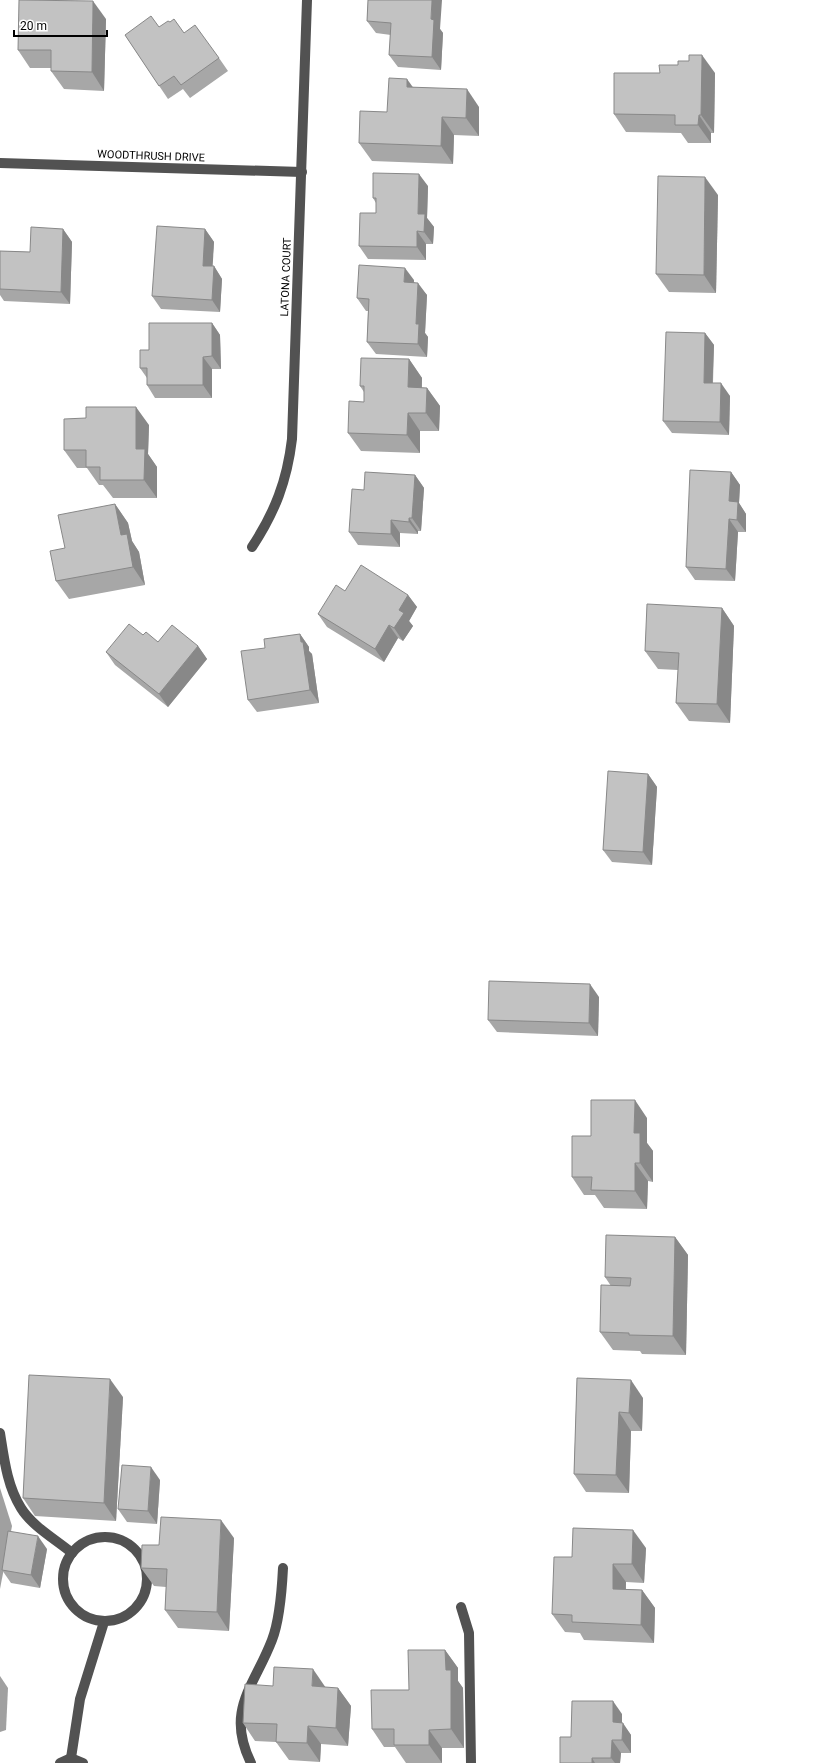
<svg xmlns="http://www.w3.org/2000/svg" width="816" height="1763" font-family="Roboto,sans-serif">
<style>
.water{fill:#a0a0a0}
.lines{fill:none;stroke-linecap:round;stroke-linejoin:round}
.minor{stroke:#525252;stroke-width:10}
.wall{fill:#a7a7a7}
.shaded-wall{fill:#888}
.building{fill:#c2c2c2;stroke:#888}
.labels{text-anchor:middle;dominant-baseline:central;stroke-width:4;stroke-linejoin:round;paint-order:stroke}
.street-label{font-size:11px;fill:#000;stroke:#fff}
</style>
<rect width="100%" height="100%" fill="#fff"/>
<g class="water">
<path d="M0,1488L12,1526L0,1589Z"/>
<path d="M0,1676L8,1688L6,1730L0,1732Z"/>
</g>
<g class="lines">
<g class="minor">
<path d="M0,163L302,172"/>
<path d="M252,547C275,512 287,481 292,439L307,0"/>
<path d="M0,1433C4,1458 7,1486 21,1508C32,1526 55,1539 72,1553"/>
<circle cx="105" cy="1579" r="42"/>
<path d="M461,1607L469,1633L471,1763"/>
<path d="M60,1763L71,1758"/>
<path d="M83,1763L71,1758L80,1699L104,1622"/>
<path d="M251,1763C225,1710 254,1687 272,1640C279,1622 282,1588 283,1568"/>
</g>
</g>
<g class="wall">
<path d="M368,0L440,29L443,33L441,70L398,67L389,55L391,35L376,33L367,21Z"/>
<path d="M106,19L104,91L64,89L51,71V68H30L18,50Z"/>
<path d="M159,27L184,33L219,58L228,71L190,98L183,89L168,99L125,35Z"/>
<path d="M678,65L715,73L714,133H711V143H688L681,133L626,132L614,114L660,73Z"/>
<path d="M413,87L479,107V136L454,135L453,164L372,161L359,143L387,112Z"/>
<path d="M428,186L427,218L434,227L433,244H426V260L368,259L359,246L376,213V203L373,198Z"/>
<path d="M718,195L716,293L669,292L656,274Z"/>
<path d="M63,229L72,242L70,304L4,301L0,295V251L30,252Z"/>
<path d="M205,229L214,242L212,266H214L222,279L220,312L161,309L152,296Z"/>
<path d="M414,280V282L427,295L425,333L428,337L427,357L376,354L367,342L368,311H366L357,298Z"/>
<path d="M212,323L220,335L221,369H212V398H155L147,385V378L140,368L149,350Z"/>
<path d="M705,333L714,345L713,383L730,396L729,435L672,433L663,421Z"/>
<path d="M409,359L422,378V388H427L440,406L439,431H420V453L361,451L348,433L364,402V392L360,386Z"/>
<path d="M86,418L149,425L148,454L157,467V498H113L103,485H99L87,468H77L64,450Z"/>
<path d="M731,472L740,485L739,503L746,514V532H738L735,581L695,580L686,567Z"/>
<path d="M415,475L424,488L421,531H418V534L400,533V547L358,545L349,532L364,490Z"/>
<path d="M115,504L128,523L132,541L139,552L145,585L69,599L56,581L65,548Z"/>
<path d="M345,591L408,595L417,607L409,621L413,626L403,641L398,638L384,662L327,627L318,614Z"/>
<path d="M722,608L734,626L730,723L689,721L676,703L678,670L658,669L645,651Z"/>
<path d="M300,634L309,647V651L312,654L319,703L257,712L248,700L265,648Z"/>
<path d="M143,635L158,642L198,646L207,659L168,707L115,665L106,652Z"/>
<path d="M648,774L657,787L652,865L612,862L603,850Z"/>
<path d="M599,997L598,1036L497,1032L488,1020Z"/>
<path d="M647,1118V1143L653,1151V1182L648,1181L647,1209L604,1208L595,1195H584L572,1177L591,1136Z"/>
<path d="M675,1237L688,1255L686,1355L642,1354L640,1351L613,1350L600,1332L611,1286L605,1277Z"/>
<path d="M577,1378L643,1398L642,1431H631L629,1493L586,1492L574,1474Z"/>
<path d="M123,1397L116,1521L35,1516L23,1498Z"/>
<path d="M160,1480L157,1524L127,1522L118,1509Z"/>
<path d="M234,1538L229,1631L178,1628L165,1610L166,1587L154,1586L141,1568L159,1545Z"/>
<path d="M646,1548L644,1583L626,1582V1589L642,1590L655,1608L654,1643L584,1640L580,1633L565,1632L552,1614L572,1557Z"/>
<path d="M47,1549L40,1588L11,1583L2,1570Z"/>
<path d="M445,1650L458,1668V1681L463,1688L464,1748H442V1763H406L395,1747H384L372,1729L409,1690Z"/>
<path d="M273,1686L338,1688L351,1706L348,1746L321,1744L320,1762L289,1760L276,1742L255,1741L243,1723Z"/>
<path d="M622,1714V1723L631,1735V1753H621L620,1763H560L571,1737Z"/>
</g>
<g class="shaded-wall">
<path d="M432,0H442L440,29L443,33L441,70L432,57L431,19Z"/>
<path d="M93,1L106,19L104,91L92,72Z"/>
<path d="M702,55L715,73L714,133L701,115Z"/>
<path d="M407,79L420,97L407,87Z"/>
<path d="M467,89L479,107V136L466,118Z"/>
<path d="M699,115L711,133V143L698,125Z"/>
<path d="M442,117L454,135L453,164L441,146Z"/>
<path d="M419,174L428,186L427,218L434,227L433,244L424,232L418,214Z"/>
<path d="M705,177L718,195L716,293L704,275Z"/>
<path d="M63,229L72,242L70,304L61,292Z"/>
<path d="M205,229L214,242L212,278L203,266Z"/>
<path d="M417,231L426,244V260L417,247Z"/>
<path d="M214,266L222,279L220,312L212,300Z"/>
<path d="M405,268L414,280L413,295L404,282Z"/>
<path d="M418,283L427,295L425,333L428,337L427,357L418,344L416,324Z"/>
<path d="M212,323L220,335L221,369L212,356Z"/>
<path d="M705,333L714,345L712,395L704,383Z"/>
<path d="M203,357L212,369V398L203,385Z"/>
<path d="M409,359L422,378L421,405L408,387Z"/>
<path d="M721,383L730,396L729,435L720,422Z"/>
<path d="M427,388L440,406L439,431L426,413Z"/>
<path d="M136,407L149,425L148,454L157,467V498L144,480L136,449Z"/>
<path d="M408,413L420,431V453L407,435Z"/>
<path d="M731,472L740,485L739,503L746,514V532L737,520L729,501Z"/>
<path d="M415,475L424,488L421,531L412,518Z"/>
<path d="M115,504L128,523L132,541L139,552L145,585L133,567L121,535Z"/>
<path d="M409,518L418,531V534L409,522Z"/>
<path d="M729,519L738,532L735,581L726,569Z"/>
<path d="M391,520L400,533V547L391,534Z"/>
<path d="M408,595L417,607L409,621L413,626L403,641L394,628L399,610Z"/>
<path d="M722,608L734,626L730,723L717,704Z"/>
<path d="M389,625L398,638L384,662L375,649Z"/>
<path d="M300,634L309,647V651L312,654L319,703L310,690Z"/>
<path d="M198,646L207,659L168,707L159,694Z"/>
<path d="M648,774L657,787L652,865L643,852Z"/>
<path d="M590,984L599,997L598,1036L589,1023Z"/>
<path d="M635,1100L647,1118V1143L653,1151V1182L640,1163L634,1133Z"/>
<path d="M635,1163L648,1181L647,1209L635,1191Z"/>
<path d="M675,1237L688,1255L686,1355L673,1336Z"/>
<path d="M110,1379L123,1397L116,1521L104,1503Z"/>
<path d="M631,1380L643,1398L642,1431L629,1413Z"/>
<path d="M619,1412L631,1431L629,1493L616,1475Z"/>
<path d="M151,1467L160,1480L157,1524L148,1511Z"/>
<path d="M221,1520L234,1538L229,1631L217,1612Z"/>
<path d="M633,1530L646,1548L644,1583L632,1564Z"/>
<path d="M38,1536L47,1549L40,1588L31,1575Z"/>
<path d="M613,1564L626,1582L625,1607L613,1589Z"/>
<path d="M642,1590L655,1608L654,1643L641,1625Z"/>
<path d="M445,1650L458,1668V1681L463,1688L464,1748L451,1729L446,1670Z"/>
<path d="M313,1669L326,1688L312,1686Z"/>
<path d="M338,1688L351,1706L348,1746L336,1728Z"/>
<path d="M613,1701L622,1714V1735L613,1722Z"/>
<path d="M623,1723L631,1735V1753L622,1740Z"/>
<path d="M308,1726L321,1744L320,1762L307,1743Z"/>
<path d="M429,1730L442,1748V1763L429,1745Z"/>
<path d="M612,1740L621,1753L620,1763H615L611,1758Z"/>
<path d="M592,1758L595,1763H592Z"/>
</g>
<g class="building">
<path d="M19,0L93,1L92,72L51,71V50H18Z"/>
<path d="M368,0H432L431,19L434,20L432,57L389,55L391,23L367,21Z"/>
<path d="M151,16L159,27L168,21L170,22L174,19L184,33L195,25L219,58L181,85L174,76L159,86L125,35Z"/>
<path d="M689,55H702L701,115H699L698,125H675V115L614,114V73H660L659,65H678V61H689Z"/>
<path d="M389,78L407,79V87L467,89L466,118L442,117L441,146L359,143L360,111L387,112Z"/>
<path d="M373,173L419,174L418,214H425L424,232L417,231V247L359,246L360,213H376V198H373Z"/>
<path d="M658,176L705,177L704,275L656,274Z"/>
<path d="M157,226L205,229L203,266H214L212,300L152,296Z"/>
<path d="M31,227L63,229L61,292L0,289V251L30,252Z"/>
<path d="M359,265L405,268L404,282L418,283L416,324H419L418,344L367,342L369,299L357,298Z"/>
<path d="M149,323H212V356L203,357V385H147V368H140V350H149Z"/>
<path d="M666,332L705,333L704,383H721L720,422L663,421Z"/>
<path d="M361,358L409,359L408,387L427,388L426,413H408L407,435L348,433L349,401L364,402V386H360Z"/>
<path d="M86,407H136V449H145L144,480H100V467H86V450H64V419L86,418Z"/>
<path d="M690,470L731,472L729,501L738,502L737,520L729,519L726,569L686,567Z"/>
<path d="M365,472L415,475L412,518H409V522L391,520V534L349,532L352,489L364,490Z"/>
<path d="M115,504L121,535L127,534L133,567L56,581L50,551L65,548L58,515Z"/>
<path d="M361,565L408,595L399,610L404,613L394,628L389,625L375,649L318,614L336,585L345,591Z"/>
<path d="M647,604L722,608L717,704L676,703L679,653L645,651Z"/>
<path d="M129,624L143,635L146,632L158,642L172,625L198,646L159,694L106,652Z"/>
<path d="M300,634L301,642H303L310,690L248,700L241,651L265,648L264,639Z"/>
<path d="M608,771L648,774L643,852L603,850Z"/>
<path d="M489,981L590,984L589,1023L488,1020Z"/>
<path d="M591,1100H635L634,1133H640V1163H635V1191L591,1190L592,1177H572V1136H591Z"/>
<path d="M606,1235L675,1237L673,1336L629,1335V1333L600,1332L601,1285L630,1286L631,1278L605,1277Z"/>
<path d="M29,1375L110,1379L104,1503L23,1498Z"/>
<path d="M577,1378L631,1380L629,1413L619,1412L616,1475L574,1474Z"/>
<path d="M122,1465L151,1467L148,1511L118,1509Z"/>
<path d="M161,1517L221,1520L217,1612L165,1610L167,1569L141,1568L142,1545H159Z"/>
<path d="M573,1528L633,1530L632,1564H613V1589L642,1590L641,1625L572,1622V1615L552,1614L554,1557H572Z"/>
<path d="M8,1531L38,1536L31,1575L2,1570Z"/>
<path d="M408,1650H445L446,1670H451V1729L429,1730V1745H394V1729H372L371,1690H409Z"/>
<path d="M274,1667L313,1669L312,1686L338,1688L336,1728L308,1726L307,1743L276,1742L277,1724L243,1723L245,1684L273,1686Z"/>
<path d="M572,1701H613V1722L623,1723L622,1740H612L611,1758H592V1763H560V1737H571Z"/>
</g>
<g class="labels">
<g class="street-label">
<text transform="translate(151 156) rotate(2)">WOODTHRUSH DRIVE</text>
<text transform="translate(286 277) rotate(-88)">LATONA COURT</text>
</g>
</g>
<path d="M14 30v6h93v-6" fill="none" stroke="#000000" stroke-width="2"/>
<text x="20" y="30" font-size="12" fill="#000000" stroke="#ffffff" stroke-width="3" paint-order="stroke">20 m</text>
</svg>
